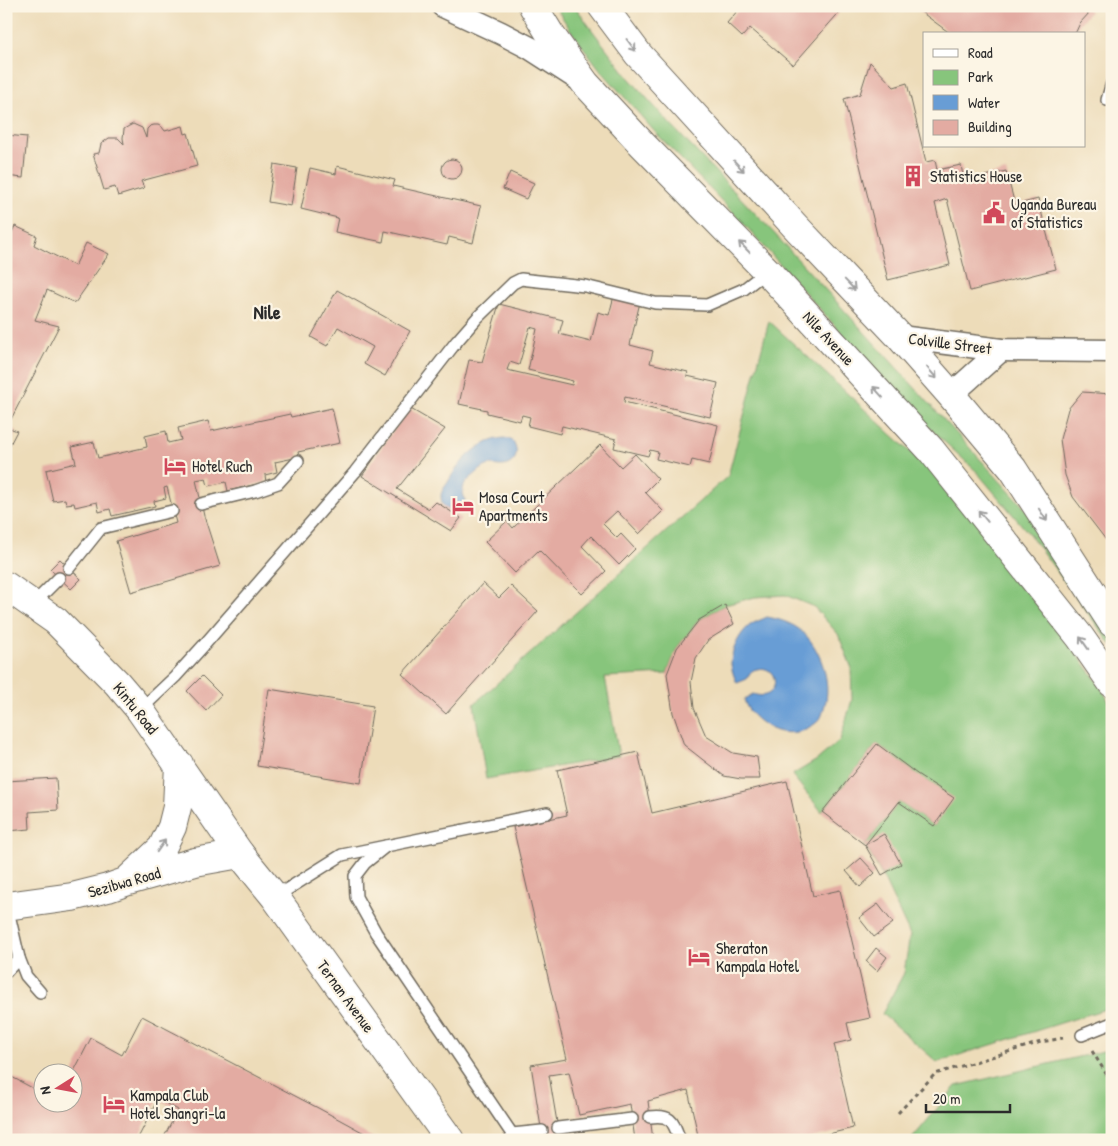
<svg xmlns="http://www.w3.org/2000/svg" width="1118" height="1146" font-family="'Patrick Hand',sans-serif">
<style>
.green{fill:#87c57c;stroke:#597854}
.water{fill:#689dd5;stroke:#4a6480}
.building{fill:#e3aba2;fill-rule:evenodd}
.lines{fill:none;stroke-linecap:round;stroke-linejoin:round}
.service-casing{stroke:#6f695d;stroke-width:14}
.minor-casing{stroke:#6f695d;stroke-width:25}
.tertiary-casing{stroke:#6f695d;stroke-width:30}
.secondary-casing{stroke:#6f695d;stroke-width:30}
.path{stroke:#6f695d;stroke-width:3;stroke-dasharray:4 4;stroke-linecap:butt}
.service{stroke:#fff;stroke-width:11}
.minor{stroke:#fff;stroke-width:22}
.tertiary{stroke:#fff;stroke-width:28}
.secondary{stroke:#fff;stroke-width:28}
.oneway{stroke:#a0a0a0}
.labels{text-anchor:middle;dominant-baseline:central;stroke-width:4.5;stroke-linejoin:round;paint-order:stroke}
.poi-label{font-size:16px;fill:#2b2b2b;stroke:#fcf5e5;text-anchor:start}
.street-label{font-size:16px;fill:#2b2b2b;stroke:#fcf5e5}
.quarter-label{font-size:19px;font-weight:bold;fill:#2b2b2b;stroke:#fcf5e5}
</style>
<rect width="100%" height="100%" fill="#fcf5e5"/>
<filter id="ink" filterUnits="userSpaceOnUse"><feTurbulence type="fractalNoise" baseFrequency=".02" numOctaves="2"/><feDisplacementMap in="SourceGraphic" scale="10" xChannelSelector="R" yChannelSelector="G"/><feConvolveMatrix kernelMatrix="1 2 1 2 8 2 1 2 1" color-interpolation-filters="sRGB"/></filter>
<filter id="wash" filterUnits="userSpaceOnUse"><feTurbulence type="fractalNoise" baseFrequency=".0096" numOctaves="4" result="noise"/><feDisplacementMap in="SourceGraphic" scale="20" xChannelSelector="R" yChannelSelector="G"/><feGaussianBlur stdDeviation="1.12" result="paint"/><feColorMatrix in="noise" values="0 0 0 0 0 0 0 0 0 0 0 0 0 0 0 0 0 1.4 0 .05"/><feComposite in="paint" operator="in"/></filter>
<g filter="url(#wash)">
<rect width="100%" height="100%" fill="#eddcb9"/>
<g class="green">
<path d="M555,6H575L592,30L629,78L670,124L772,231L1031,515L1112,623V646L1030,535L976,471L909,409L744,224L654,131L599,68L571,31Z"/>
<path d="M769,321L971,508L1099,684L1112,707V1007L937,1062L882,1014L904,973L910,935L882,875L865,845L899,802L934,826L953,798L917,774L877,744L822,812L792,775L817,760L840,740L852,700L851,666L838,634L814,607L785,595L755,597L725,605L699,620L677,648L667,674L605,677L619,756L486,779L474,704L728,476Z"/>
<path d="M1112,1049V1140H911L956,1086Z"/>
</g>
<g class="water">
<path d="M504,438C510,439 513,440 515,446C520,457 511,467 500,466C498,466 493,465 492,465C484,465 478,472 472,477C468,480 464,484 463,489C462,493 465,497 465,501C465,510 456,513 448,509C446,508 444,506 442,504C442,502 441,499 441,496C441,491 445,487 448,482C459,462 479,440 504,438Z"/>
<path d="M767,617C778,619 789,622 799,629C820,645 833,683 824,708C823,712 822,716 820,719C815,725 808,728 801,731C790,734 778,733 768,727C757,720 747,712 744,699L753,694C781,704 781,663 757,669C751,670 749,674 747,679L737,683C734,677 732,671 731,664C731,651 739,634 749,626C754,622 761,620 767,617Z"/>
</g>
<g id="blocks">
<g class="building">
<path d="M736,6H841L843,8L793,65L750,28L742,37L727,23L739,9Z"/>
<path d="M913,6H1086L1090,12L1080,23L1075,34H951Z"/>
<path d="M870,62L894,87L907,83L926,162L935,160L937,170L961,165L964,181L1006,171L1015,205L1038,199L1056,269L970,291L947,199L935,203L950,265L888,280L844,99L860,94Z"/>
<path d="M133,124L142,128L146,138L147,129L150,126L154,125H158L162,127L165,131L183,126L185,134L188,133L197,166L141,181L144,188L118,196L115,187L104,190L93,154L99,153L101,144L109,138H118L124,144L123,138L124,129L129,126Z"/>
<path d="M6,135L27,137L23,178L6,176Z"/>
<circle cx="452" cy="169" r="10"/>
<path d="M274,164L297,168L291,206L268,202Z"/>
<path d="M337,166L395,180L393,186L481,206L473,243L449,237L447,245L385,231L383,242L335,232L338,218L301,209L310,168L336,174Z"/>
<path d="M510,172L534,183L526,199L503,189Z"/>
<path d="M15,226L37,236L34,245L75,266L86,243L109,254L75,303L47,290L35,320L59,326L7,427L17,431L6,452V232L11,234Z"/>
<path d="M337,290L410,331L385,376L364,364L373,347L338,327L327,346L311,337Z"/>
<path d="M614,296L640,302L630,345L653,351L650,363L688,372L687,376L718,383L710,417L625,397L624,402L718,425L709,464L692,460L690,467L656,459L658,452L650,450L648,456L614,448L616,439L562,426L560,434L528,426L530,417L522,415L520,421L487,413V410L459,404L469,360L482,362L499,304L563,320L559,334L591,342L598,312L609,315ZM530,327L537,329L528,370L573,381L572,385L507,370L510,362L519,365Z"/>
<path d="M1082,392L1112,394V538L1106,540L1073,497L1065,475L1060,439L1068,409Z"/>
<path d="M332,408L340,443L298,452L299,457L275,462L277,472L265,475L266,482L228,491L226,482L208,486L206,478L196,480L204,516L220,566L131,592L116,541L176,523L167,487L164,488L166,498L154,501L155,506L112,516L110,509L99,512L97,502L75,507L74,503L66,504L65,499L53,501L46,470L76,463L72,447L94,442L98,458L147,447L145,436L166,431L168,443L181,440L178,428L208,421L211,431L290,414L291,417Z"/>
<path d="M409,408L445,429L397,489L429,509L436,502L461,518L451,531L362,476Z"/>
<path d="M600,445L621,467L635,454L658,479L645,492L663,511L639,534L617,511L603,524L617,538L621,534L635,549L619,565L591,536L582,546L606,571L582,594L539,550L515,573L485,542L507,521L513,528Z"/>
<path d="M60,559L81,579L71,589L50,569Z"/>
<path d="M483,583L499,598L511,586L538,611L446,714L402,674Z"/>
<path d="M725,605L734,624L708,640L696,658L691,682L694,708L706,736L733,753L757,757L760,779H741L724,776L707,763L684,745L673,713L667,674L677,648L699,620Z"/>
<path d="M202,676L221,695L206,711L187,691Z"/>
<path d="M269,689L373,706L361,783L257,766Z"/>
<path d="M877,744L917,774L954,798L934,826L899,802L865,845L884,834L901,864L882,875L865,845L822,812Z"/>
<path d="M638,752L652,813L787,781L813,896L840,890L870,1018L847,1023L851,1040L834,1044L853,1128L804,1140H699L688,1090L648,1101L653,1140H635L630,1104L579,1115L569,1072L549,1075L560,1140H543L531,1065L567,1059L513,827L567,815L557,770Z"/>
<path d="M56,778L58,810L29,812L30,829L8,831L7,822H6V781Z"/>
<path d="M861,858L875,873L860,887L846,871Z"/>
<path d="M878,904L893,923L874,937L859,918Z"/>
<path d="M876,948L887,957L877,971L866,961Z"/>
<path d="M142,1016L320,1109L377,1140H235L224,1134L221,1140H170L164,1137L178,1110L158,1099L137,1140H6V1074L42,1093V1104H72V1075L91,1038L122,1055Z"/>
</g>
</g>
</g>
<g filter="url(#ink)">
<use href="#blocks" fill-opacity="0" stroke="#6f695d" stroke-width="1"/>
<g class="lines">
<g class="service-casing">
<g id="service">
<path d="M1107,100L1112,83"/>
<path d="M201,504L255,491L278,483L298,461"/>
<path d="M69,568L101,528L172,511"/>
<path d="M33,604L59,578"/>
<path d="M140,710L175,677L205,644L355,472L457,341L478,317L513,283L521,279L529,280L585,286L655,303L707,305L744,289L767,271"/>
<path d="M386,846L365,863L355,876L356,897L376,933L516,1140"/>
<path d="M275,897L342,855L547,813"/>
<path d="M7,906L19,958L26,976L40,992"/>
<path d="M6,972L19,958"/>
<path d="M1082,1035L1112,1023"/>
<path d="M650,1117C672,1114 673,1122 680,1140"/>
<path d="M558,1128L632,1119"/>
<path d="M512,1134L542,1131"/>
</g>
</g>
<g class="minor-casing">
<g id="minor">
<path d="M443,6L501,33L530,48L578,79"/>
<path d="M900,337L1001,350L1112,351"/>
<path d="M951,395L1001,350"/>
</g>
</g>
<g class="tertiary-casing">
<g id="tertiary">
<path d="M6,586L56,621L117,683L140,710L240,854L275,897L450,1140"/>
<path d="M130,878L162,848L172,827L177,807L179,764"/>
<path d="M6,906L72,897L108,888L128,881L195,862L240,854"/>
</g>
</g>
<g class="secondary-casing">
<g id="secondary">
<path d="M533,6L550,34L585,83L643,145L767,271L931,450L1080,637L1112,683"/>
<path d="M602,6L638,54L794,225L900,337L951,395L1013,469L1112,623"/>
</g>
</g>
<g class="path">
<path d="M1092,1051L1112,1083"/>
<path d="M898,1113L935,1074L1041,1042L1063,1038"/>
</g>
<use href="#service" class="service"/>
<use href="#minor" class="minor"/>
<use href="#tertiary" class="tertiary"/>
<use href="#secondary" class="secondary"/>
</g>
<defs><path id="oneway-shaft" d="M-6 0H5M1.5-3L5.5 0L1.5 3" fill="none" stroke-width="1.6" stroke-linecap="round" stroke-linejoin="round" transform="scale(1.25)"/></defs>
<g class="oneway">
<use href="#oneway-shaft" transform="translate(631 45) rotate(53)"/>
<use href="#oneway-shaft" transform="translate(739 166) rotate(47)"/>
<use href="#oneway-shaft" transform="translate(744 247) rotate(-135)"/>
<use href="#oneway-shaft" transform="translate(850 285) rotate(46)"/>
<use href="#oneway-shaft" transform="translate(932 373) rotate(49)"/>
<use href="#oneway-shaft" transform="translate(878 392) rotate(-132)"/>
<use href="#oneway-shaft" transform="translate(1043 515) rotate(57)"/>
<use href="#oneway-shaft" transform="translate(983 516) rotate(-129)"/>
<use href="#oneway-shaft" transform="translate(1084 643) rotate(-125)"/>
<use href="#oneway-shaft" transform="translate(161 846) rotate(-55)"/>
</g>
</g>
<defs>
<g id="building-bare" transform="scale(1.725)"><path d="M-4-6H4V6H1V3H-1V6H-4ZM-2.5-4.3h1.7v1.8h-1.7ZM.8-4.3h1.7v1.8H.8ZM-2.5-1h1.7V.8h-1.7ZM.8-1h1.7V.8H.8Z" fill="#d1495b" stroke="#fcf5e5" stroke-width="2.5" paint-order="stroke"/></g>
<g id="civic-bare" transform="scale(1.725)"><path d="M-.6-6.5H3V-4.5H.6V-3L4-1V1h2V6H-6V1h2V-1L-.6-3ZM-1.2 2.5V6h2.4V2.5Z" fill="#d1495b" stroke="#fcf5e5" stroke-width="2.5" paint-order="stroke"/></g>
<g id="hotel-bare" transform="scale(1.725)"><path d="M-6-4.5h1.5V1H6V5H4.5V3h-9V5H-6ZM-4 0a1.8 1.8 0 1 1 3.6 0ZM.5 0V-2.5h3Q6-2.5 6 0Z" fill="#d1495b" stroke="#fcf5e5" stroke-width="2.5" paint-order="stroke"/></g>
</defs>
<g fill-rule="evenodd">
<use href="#building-bare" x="913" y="176"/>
<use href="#civic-bare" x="994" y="213"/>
<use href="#hotel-bare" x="175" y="466"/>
<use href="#hotel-bare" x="463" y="506"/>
<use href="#hotel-bare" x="699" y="957"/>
<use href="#hotel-bare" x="114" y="1104"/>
</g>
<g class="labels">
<g class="poi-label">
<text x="930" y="176">Statistics House</text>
<text x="1011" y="204">Uganda Bureau<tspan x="1011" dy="18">of Statistics</tspan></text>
<text x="192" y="466">Hotel Ruch</text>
<text x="479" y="497">Mosa Court<tspan x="479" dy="18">Apartments</tspan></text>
<text x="716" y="948">Sheraton<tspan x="716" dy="18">Kampala Hotel</tspan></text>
<text x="130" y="1095">Kampala Club<tspan x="130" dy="18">Hotel Shangri-la</tspan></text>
</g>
<g class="street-label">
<text transform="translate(829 338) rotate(47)">Nile Avenue</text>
<text transform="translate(950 343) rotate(7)">Colville Street</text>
<text transform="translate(136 708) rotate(51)">Kintu Road</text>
<text transform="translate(124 882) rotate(-16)">Sezibwa Road</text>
<text transform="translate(346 996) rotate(54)">Ternan Avenue</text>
</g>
<g class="quarter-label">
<text x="267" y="312">Nile</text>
</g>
</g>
<rect width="1118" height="1146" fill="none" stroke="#fcf5e5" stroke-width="25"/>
<rect x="923" y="32" width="162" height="115" fill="#fcf5e5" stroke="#a8a49b"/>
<rect x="933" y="49" width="25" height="8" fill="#ffffff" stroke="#a8a49b"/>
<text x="968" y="58" font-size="15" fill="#2b2b2b">Road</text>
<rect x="933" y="70" width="25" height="15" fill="#87c57c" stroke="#a8a49b"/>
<text x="968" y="82" font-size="15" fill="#2b2b2b">Park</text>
<rect x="933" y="95" width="25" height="15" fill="#689dd5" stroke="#a8a49b"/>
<text x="968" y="108" font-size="15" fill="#2b2b2b">Water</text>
<rect x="933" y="120" width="25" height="15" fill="#e3aba2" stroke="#a8a49b"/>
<text x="968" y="132" font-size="15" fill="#2b2b2b">Building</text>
<g transform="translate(58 1088) rotate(259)"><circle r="24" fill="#fcf5e5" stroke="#a8a49b"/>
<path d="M0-4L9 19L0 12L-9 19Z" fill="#d1495b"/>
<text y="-8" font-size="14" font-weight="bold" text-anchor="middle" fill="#2b2b2b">N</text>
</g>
<path d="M926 1104v8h84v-8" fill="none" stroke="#2b2b2b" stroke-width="2.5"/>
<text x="933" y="1104" font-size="15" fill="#2b2b2b" stroke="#fcf5e5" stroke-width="4" paint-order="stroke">20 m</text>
</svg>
